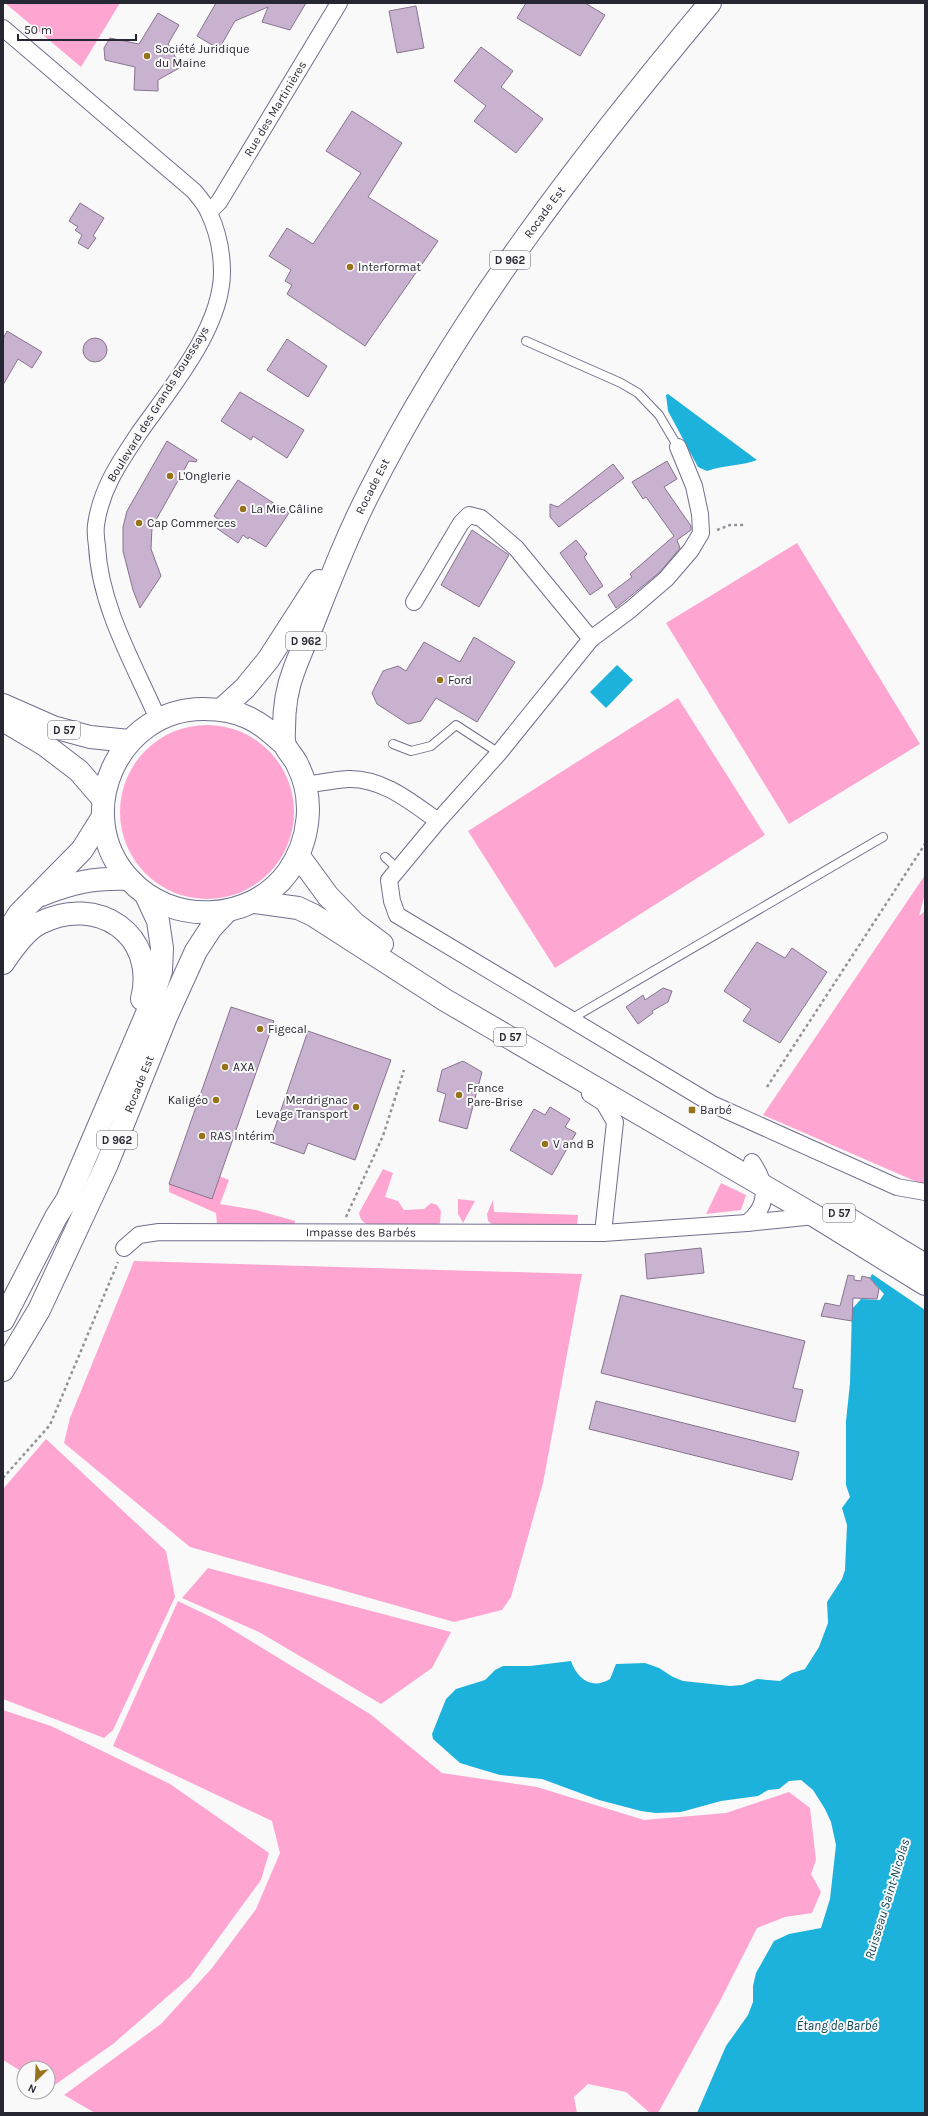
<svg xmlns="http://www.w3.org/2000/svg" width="928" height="2116" font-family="Karla,sans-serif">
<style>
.green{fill:#fea6d1}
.water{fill:#1cb2dc}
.building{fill:#c8b2d0;stroke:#88738f}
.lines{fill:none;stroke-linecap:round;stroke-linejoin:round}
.service-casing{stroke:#706f8e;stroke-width:10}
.minor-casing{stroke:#706f8e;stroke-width:18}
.secondary-casing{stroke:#706f8e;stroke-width:24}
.primary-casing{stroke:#706f8e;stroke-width:24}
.path{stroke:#94939a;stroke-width:2.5;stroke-dasharray:3 3;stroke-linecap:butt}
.service{stroke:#fff;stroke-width:8}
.minor{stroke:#fff;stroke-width:16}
.secondary{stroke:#fff;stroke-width:22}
.primary{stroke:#fff;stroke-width:22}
.poi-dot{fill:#96721b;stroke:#f9f9f9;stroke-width:1.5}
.labels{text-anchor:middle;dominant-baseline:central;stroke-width:4;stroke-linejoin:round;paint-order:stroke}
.shield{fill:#f9f9f9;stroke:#66656e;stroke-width:1}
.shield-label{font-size:11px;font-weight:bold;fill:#272633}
.poi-label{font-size:12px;fill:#272633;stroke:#f9f9f9;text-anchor:start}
.street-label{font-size:12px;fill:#272633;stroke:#f9f9f9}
.water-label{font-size:13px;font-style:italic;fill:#0a4556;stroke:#f9f9f9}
</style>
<rect width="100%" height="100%" fill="#f9f9f9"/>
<g class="green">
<path d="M5,3H120L81,67Z"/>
<path d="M797,543L920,744L789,824L666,623Z"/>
<path d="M678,698L765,835L555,968L468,831Z"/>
<circle cx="207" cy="812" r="87"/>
<path d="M925,875V893L919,916L925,911L924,1185L763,1115Z"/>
<path d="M383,1169L393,1173L385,1197L398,1201L404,1210L424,1209L431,1203L437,1205L441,1211L440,1223L437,1225L371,1226C364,1224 360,1220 359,1213Z"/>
<path d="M219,1176L229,1180L220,1204L256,1210L295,1221V1225L293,1227L217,1224L216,1213L169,1192V1184Z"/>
<path d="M721,1183L746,1195L741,1210L706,1214Z"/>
<path d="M458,1199L475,1201L463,1223L458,1214Z"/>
<path d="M493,1200L494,1212L578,1215L577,1225L494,1226L488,1221L487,1214Z"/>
<path d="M134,1261L582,1274L543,1483L511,1597L502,1610L454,1622L190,1547L64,1443L70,1418Z"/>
<path d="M46,1439L166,1551L175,1597L113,1730L104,1738L3,1699V1489Z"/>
<path d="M208,1568L451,1632L432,1668L381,1704L259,1632L182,1598Z"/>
<path d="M178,1601L215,1619L370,1714L442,1773L537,1787L644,1820L726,1813L789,1792L810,1808L816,1860L811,1874L821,1892L812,1913L785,1917L757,1928L720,2001L658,2113H650L626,2092L588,2084L574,2097L577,2113H95L64,2095L161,2024L212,1968L256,1909L280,1853L272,1821L113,1746Z"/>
<path d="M3,1710L51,1726L170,1784L269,1853L261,1880L190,1977L113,2044L49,2089L48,2068H24V2073L3,2060Z"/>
</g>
<g class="water">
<path d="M668,394L757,460C741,466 724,465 707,471L698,467L668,411L666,395Z"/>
<path d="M617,665L633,680L606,708L590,692Z"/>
<path d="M872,1274L925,1310V2113H697L726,2046L748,2015L753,2002V1986L756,1973L774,1941L789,1934L821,1928L830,1899L836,1845L831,1822L825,1809L813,1790L801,1780L789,1781L779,1789L768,1790L758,1796L721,1801L681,1812L656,1813L641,1811L599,1800L542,1779L500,1775L473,1767L460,1763L433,1739L432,1734L446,1699L456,1689L485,1680L495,1670L503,1666H530L571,1661C577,1679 592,1690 610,1679L616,1664L645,1663L659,1668L673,1677L683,1681L730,1686L742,1685L757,1679L780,1681L792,1673L805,1669L819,1647L828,1623L827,1602L842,1579L845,1570L847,1525L842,1508L850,1497L846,1485V1421L850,1383L852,1309L861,1299L880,1300L884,1294L870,1278Z"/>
</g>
<g class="building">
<path d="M216,3H306L290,30L262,22L268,7L235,21L219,49L197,36Z"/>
<path d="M526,3H585L605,15L580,56L517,18Z"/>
<path d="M416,6L424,48L397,53L389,11Z"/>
<path d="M158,13L179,25L168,44L181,67L158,80V91L134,90L135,67L105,60L104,48L110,38L139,44Z"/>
<path d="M481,47L513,71L501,87L543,119L516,153L474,121L486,106L454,81Z"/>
<path d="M352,111L402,143L368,197L438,241L365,346L287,294L292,285L285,281L291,270L269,256L287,228L313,244L361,173L326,151Z"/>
<path d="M80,203L104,218L93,236L96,238L88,249L78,243L82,235L75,230L78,227L69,221Z"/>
<path d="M7,331L42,352L32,368L18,359L3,385V339Z"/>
<circle cx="95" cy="350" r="12"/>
<path d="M287,339L327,366L308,397L267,370Z"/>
<path d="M240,392L304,430L287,458L253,436L251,440L221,421Z"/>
<path d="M167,441L197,460L196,462L189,461L152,527L151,549L161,576L140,608L133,590L123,551V527L127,511Z"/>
<path d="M667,461L677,479L664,487L691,526V530L677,540L680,548L660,572L616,608L608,595L632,577L630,574L674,536L646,497L643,499L632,482Z"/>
<path d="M613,464L624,478L559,527L550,517V504L558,507Z"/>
<path d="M238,480L289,513L266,547L249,537L248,539L243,535L238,543L215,527L219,520L214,516Z"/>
<path d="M472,530L509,555L479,607L441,585Z"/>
<path d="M576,540L587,554L584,557L603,586L590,595L560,553Z"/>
<path d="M474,637L515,662L477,722L436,698L421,721L408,724L377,704L372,693L383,671L398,666L406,671L424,642L460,662Z"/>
<path d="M757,942L785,958L792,948L827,972L780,1043L743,1021L751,1009L724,991Z"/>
<path d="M663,988L672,991L668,1002L652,1011L653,1013L638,1024L626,1007L643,995L645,1000Z"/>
<path d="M231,1007L274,1021L212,1199L169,1184Z"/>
<path d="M308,1031L391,1060L355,1160L308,1143L304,1154L270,1142Z"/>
<path d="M463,1061L482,1072L467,1129L439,1121L446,1094L437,1091L442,1070Z"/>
<path d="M550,1107L570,1119L565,1127L576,1133L552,1175L510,1150L534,1109L545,1115Z"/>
<path d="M701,1248L704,1273L647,1279L645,1254Z"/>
<path d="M848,1275L854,1276V1280L861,1281L862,1276L870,1278L879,1289L877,1299L853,1298L852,1321L821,1316L825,1303L840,1306Z"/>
<path d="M621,1295L805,1341L793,1388L803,1390L795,1422L601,1373Z"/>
<path d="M596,1401L799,1452L792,1480L589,1429Z"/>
</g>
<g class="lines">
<g class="service-casing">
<g id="service">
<path d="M526,341L621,383L638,393L659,415L678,447"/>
<path d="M393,744L411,751L431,746L456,725L499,753"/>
<path d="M385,857L398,869"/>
<path d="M571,1019L883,837"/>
</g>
</g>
<g class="minor-casing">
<g id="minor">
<path d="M3,28L194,191C199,197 206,205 209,213C217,230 222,252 222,272C222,328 170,389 139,433C119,463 101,489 96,525C95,532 96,539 97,546C100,607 134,664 158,719"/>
<path id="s1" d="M209,212L219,202L339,3"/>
<path d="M678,447L694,486L700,514L701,533L691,550L666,579L630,610L591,639L499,753L438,821L389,880L392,901L397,915L712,1104L897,1187L925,1192"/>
<path d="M414,602L461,523L469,515L481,518L516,548L591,639"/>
<path d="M305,785C319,783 334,780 348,779C383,778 411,802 438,821"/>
<path d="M590,1094L604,1103L615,1122L603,1233"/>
<path d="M747,1223C770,1205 767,1184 752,1162"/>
<path id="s2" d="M124,1248L139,1235L159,1232L603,1233L747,1223L815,1216"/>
</g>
</g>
<g class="secondary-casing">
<g id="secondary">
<path d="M41,895C74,882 93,878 128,879"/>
<path d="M3,939L19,914L82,850L102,818"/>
</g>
</g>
<g class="primary-casing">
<g id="primary">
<path d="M3,705L53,727L90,737L129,741"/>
<path d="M222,709L245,688L268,660L319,581"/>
<path d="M3,720L45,745L79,771L103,799"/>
<path id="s3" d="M285,745C273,734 263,725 249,718C235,711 220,709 204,709C118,708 70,815 129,879C171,926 251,923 288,872C310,841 315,798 297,764C294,757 287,751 285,745C283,740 284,734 284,729C284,708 286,690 294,670C300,653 308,637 314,621C331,578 347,536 368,495C458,316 582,156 710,3"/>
<path d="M298,855L328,896L354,923L382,944"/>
<path d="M254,902L298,908L313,915L445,1000L815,1216L925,1284"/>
<path d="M3,963C11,951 27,929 40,923C97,894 158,934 142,999"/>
<path d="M847,1218L925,1265"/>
<path d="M3,1320L56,1217L67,1200L148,1011L161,971L162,948L158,921L146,895"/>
<path id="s4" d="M3,1370L39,1310L107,1164L166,1017L196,951L211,928L227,911"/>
</g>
</g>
<g class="path">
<path d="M717,530L730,525H745"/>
<path d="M767,1087L925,844"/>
<path d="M346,1217L383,1136L404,1070"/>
<path d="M3,1478L50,1425L118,1262"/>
</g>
<use href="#service" class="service"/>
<use href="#minor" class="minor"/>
<use href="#secondary" class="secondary"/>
<use href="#primary" class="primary"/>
</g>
<g class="poi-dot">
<circle cx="147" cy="56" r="4"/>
<circle cx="350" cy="267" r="4"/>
<circle cx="170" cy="476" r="4"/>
<circle cx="243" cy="509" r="4"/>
<circle cx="139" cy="523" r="4"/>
<circle cx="440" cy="680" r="4"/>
<circle cx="260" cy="1029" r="4"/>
<circle cx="225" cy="1067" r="4"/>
<circle cx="459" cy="1095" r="4"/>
<circle cx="216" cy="1100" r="4"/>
<circle cx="356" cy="1107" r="4"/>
<rect x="688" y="1106" width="8" height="8" rx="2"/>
<circle cx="202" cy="1136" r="4"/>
<circle cx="545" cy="1144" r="4"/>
</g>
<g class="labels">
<g class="shield">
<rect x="490" y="251" width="40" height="18" rx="3"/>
<rect x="286" y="632" width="40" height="18" rx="3"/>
<rect x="48" y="721" width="32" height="18" rx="3"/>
<rect x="494" y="1028" width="32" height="18" rx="3"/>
<rect x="97" y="1131" width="40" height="18" rx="3"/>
<rect x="823" y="1204" width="32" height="18" rx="3"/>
</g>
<g class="shield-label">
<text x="510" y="260">D 962</text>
<text x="306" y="641">D 962</text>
<text x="64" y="730">D 57</text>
<text x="510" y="1037">D 57</text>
<text x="117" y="1140">D 962</text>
<text x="839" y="1213">D 57</text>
</g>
<g class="poi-label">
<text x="155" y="49">Société Juridique<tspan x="155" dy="14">du Maine</tspan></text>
<text x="358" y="267">Interformat</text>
<text x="178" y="476">L'Onglerie</text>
<text x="251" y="509">La Mie Câline</text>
<text x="147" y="523">Cap Commerces</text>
<text x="448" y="680">Ford</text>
<text x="268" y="1029">Figecal</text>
<text x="233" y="1067">AXA</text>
<text x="467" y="1088">France<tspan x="467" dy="14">Pare-Brise</tspan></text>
<text x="208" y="1100" text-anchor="end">Kaligéo</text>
<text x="348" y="1100" text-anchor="end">Merdrignac<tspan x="348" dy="14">Levage Transport</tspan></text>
<text x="700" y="1110">Barbé</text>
<text x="210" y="1136">RAS Intérim</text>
<text x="553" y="1144">V and B</text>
</g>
<g class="street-label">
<text stroke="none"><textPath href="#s1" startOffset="123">Rue des Martinières</textPath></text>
<text stroke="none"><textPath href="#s3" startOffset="1243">Rocade Est</textPath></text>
<text transform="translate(158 404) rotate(-58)">Boulevard des Grands Bouessays</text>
<text stroke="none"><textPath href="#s3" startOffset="919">Rocade Est</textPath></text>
<text stroke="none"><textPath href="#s4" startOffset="317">Rocade Est</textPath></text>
<text stroke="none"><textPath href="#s2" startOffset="242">Impasse des Barbés</textPath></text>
</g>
<g class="water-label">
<text transform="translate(887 1899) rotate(-73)">Ruisseau Saint-Nicolas</text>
<text x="837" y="2025">Étang de Barbé</text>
</g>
</g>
<rect width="928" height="2116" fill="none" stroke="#272633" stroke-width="8"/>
<g transform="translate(36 2080) rotate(204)"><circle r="19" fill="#f9f9f9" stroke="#a5a5aa"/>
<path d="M0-3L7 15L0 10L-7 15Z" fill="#96721b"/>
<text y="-6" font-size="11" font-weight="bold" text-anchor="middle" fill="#272633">N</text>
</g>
<path d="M18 34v6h118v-6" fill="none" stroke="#272633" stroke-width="2"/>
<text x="24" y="34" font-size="12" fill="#272633" stroke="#f9f9f9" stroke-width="3" paint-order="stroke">50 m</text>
</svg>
